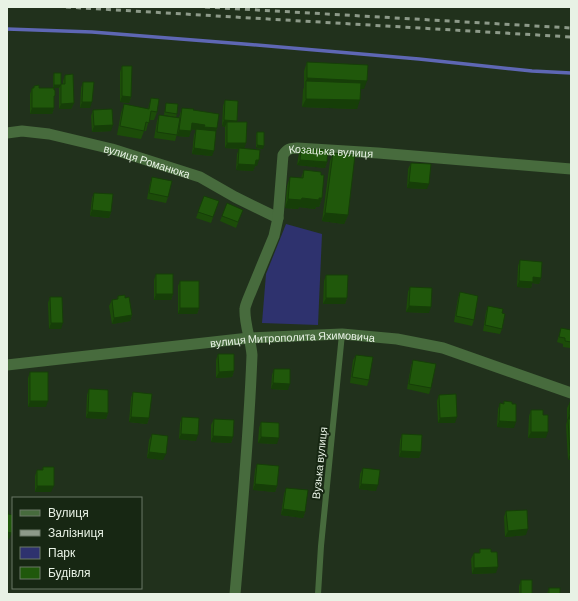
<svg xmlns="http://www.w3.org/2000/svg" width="578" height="601" font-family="Barlow,sans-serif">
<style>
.green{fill:#2e326e}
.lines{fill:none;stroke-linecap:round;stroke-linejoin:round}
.stream{stroke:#5e67b4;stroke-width:3.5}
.service{stroke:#476b3d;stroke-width:6}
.minor{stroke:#476b3d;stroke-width:11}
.rail{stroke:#8d9a89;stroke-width:3;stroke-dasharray:5 5;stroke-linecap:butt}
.wall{fill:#1c4c09}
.shaded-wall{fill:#163e08}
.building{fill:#20580b;stroke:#163e08}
.labels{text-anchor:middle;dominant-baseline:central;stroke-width:4;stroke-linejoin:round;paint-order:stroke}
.street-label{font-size:11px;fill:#e8f2e5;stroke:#172713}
</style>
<rect width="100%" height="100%" fill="#21311c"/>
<path class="green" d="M286,224L322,234L318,325L262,323L266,274Z"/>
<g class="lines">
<path class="stream" d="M7,29L92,32L244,44L419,59L532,71L571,73"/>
<path class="service" d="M318,594L321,546L342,334"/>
<g class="minor">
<path id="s1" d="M7,133L22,131L49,134L112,149L200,177L235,197L278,218"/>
<path id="s2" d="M7,365L60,359L249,338L342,334L397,339L443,348L571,393"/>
<path id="s3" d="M235,594C242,514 249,435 252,355C251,341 244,322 245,309C245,306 247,302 248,299L274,236L278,218L283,155C287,149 290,148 297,148L378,153L571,169"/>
</g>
<g class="rail">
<path d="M66,7L571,37"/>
<path d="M205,7L571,28"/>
</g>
</g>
<g class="wall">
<path d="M307,62L364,89H361L357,109L302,107L303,90L304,87V71Z"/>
<path d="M122,66L131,97L129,103L120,102V72Z"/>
<path d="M54,73L61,85L63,84V81L65,75L74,103L71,109H59V88H53V76Z"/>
<path d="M83,82L90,108H80L81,88Z"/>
<path d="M34,86L54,99V108L52,114H30V94L32,88H33Z"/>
<path d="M151,98L157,112L154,120H149L146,131H144L141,139L117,135L121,113L124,104L148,109Z"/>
<path d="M225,100L246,143L244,148L257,166H255L253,171L236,170L237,154L239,149L225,148V127L222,126L223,106Z"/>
<path d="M166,103L177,114L176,117L164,115Z"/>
<path d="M182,108L193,110L217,128L216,131L212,156L192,154L194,135L196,130L191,129L189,137L177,136V134L175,141L154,138L157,121L159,115L179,118L180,114Z"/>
<path d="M93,110L111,131L92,132L91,116Z"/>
<path d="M257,132L263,149L256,148V135Z"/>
<path d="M301,148L327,162L325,168L297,165L299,154Z"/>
<path d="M333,153L348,215L344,224L322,221L330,161Z"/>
<path d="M411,163L427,189L407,188L408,169Z"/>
<path d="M304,170L321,175L322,198L319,207H316L315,209L299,207L298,209L285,208L287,186L290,177L301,178Z"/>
<path d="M152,177L168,197L166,203L147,199L150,183Z"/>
<path d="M94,193L111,212L109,218L90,216L92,198Z"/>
<path d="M204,196L219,201L211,223L196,218Z"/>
<path d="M227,203L243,210L236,228L220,221Z"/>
<path d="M520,260L541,278L539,284L532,283L531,288L517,287L518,266Z"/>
<path d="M156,274L173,294L171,300H154V280Z"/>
<path d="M326,275L347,298L345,304H323L324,281Z"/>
<path d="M180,281L199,308L197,314H178V286Z"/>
<path d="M410,287L429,313L406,312L408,292Z"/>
<path d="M460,292L474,320L472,326L454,322L458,298Z"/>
<path d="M118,296L125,298L132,315L130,321L112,324L109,306L112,300L117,299Z"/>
<path d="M50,297L61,329H49L48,303Z"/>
<path d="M488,306L502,313V329L500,334L483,331L486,312Z"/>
<path d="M561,328L571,330V346L570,348L563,347V344L557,342Z"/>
<path d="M218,354L234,371L232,377L216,378V360Z"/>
<path d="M356,355L369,380L367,386L350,383L353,360Z"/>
<path d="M413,360L431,388L429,394L407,389L411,366Z"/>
<path d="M274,369L288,390L271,389L272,375Z"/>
<path d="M30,372L46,407H28V378Z"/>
<path d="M89,389L108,413L106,419L86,418L87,395Z"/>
<path d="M133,392L149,418L147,424L129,422L131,398Z"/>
<path d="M439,395L455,423H438L437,401Z"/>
<path d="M504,401L512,404L514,428L497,427L498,409L500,403L503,404Z"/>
<path d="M570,402H571V459L568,460L566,425L567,421V408Z"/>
<path d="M531,410L543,415L546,438H528L529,416Z"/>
<path d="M182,417L196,441L179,439L180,423Z"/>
<path d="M214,419L233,437L231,443L211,442V425Z"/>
<path d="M261,422L277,444L258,443L259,428Z"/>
<path d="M152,434L163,460L147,458L149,440Z"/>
<path d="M402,434L421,452L419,458L399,457L400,440Z"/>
<path d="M257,464L277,486L275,492L253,490L255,470Z"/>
<path d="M43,467L51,492H35V476L37,470H42Z"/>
<path d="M363,468L376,491L359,489L360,474Z"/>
<path d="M286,488L305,512L303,518L281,515L284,494Z"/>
<path d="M506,511L526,535L505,537L504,517Z"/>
<path d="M480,549L496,573L472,574L471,559L474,553H479Z"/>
<path d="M521,580L532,594H519V586Z"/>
<path d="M549,588L560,594H547Z"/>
</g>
<g class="shaded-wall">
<path d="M307,78L367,81L364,89L306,87V81L304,87Z"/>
<path d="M54,85H61L59,88H53Z"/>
<path d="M122,96L131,97L129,103L120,102Z"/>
<path d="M306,99L360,100L357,109L302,107Z"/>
<path d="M82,102H92L90,108H80Z"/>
<path d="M74,103L71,109H59L61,104Z"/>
<path d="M32,108H54L52,114H30Z"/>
<path d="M224,120L237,121L235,127L227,122L225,127L222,126Z"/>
<path d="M192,123L205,125L203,131L190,129Z"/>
<path d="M113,125L111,131L92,132L94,126Z"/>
<path d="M204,127L217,128L215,134L202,133Z"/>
<path d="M179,130L191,131L189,137L177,136Z"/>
<path d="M227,143H246L244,149L225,148Z"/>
<path d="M257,145L264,146L263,149L256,148Z"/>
<path d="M194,148L214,151L212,156L192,154Z"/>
<path d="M256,160H259L257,166H255L253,171L236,170L238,164Z"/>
<path d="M300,160L327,162L325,168L297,165Z"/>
<path d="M409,182L429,184L427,189L407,188Z"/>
<path d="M319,198H322L319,207H316L315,209L299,207L298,209L285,208L288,199Z"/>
<path d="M92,210L111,212L109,218L90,216Z"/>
<path d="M325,213L348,215L344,224L322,221Z"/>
<path d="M533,277L541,278L539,284L532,283L531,288L517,287L519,281Z"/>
<path d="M156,294H173L171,300H154Z"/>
<path d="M326,298H347L345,304H323Z"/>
<path d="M409,306L431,307L429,313L406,312Z"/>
<path d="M180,308H199L197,314H178Z"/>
<path d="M132,315L130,321L112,324L114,318Z"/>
<path d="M51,323H63L61,329H49Z"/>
<path d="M234,371L232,377L216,378L219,372Z"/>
<path d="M273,383L290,384L288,390L271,389Z"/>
<path d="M30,401H48L46,407H28Z"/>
<path d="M88,412L108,413L106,419L86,418Z"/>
<path d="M569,415H571V421L568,419L567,421Z"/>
<path d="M131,417L149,418L147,424L129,422Z"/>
<path d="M457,417L455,423H438L440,418Z"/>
<path d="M499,421L516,422L514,428L497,427Z"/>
<path d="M531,432H548L546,438H528Z"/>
<path d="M181,434L198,435L196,441L179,439Z"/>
<path d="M213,436L233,437L231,443L211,442Z"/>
<path d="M261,437L279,438L277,444L258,443Z"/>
<path d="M401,451L421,452L419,458L399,457Z"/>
<path d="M149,452L166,454L163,460L147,458Z"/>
<path d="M570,454H571V459L568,460Z"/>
<path d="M255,484L277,486L275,492L253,490Z"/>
<path d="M361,484L378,485L376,491L359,489Z"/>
<path d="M37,486H54L51,492H35Z"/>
<path d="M283,509L305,512L303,518L281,515Z"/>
<path d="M528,529L526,535L505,537L508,531Z"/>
<path d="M7,532L12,533L9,539H7Z"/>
<path d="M498,567L496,573L472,574L474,568Z"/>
</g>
<g class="building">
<path d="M307,62L368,65L367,81L307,78Z"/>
<path d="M122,66H132L131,97L122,96Z"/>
<rect x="54" y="73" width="7" height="12"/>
<path d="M73,74L74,103L61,104V84H65V75Z"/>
<path d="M306,81L361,83L360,100L306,99Z"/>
<path d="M83,82H94L92,102H82Z"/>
<path d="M39,85V88H54V90H55V96H54V108H32V88H34V86Z"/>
<rect x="7" y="87" width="1" height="23"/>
<path d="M151,98L159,99L157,112L151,111L149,123L146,122L144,131L120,126L124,104L149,109Z"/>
<path d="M225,100L238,101L237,121L224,120Z"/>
<path d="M166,103L178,104L177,114L165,112Z"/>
<path d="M182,108L194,109L193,110L219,114L217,128L204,127L205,125L192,123L191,131L179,130Z"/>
<path d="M112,109L113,125L94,126L93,110Z"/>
<path d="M159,115L180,118L177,135L157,132Z"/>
<path d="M227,122H247L246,143H227Z"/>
<path d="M196,129L216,131L214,151L194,148Z"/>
<path d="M257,132H264V146L257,145Z"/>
<path d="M239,148L260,150L259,160H256L255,165L238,164Z"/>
<path d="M301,148L328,150L327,162L300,160Z"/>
<path d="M333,153L355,155L348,215L325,213Z"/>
<path d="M411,163L431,164L429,184L409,182Z"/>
<path d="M304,170L321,172V175H324L322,198H319V200L302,198L301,200L288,199L290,177L303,178Z"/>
<path d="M152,177L172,181L168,197L149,193Z"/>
<path d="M94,193L113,194L111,212L92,210Z"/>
<path d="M204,196L219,201L213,217L198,212Z"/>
<path d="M227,203L243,210L238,222L222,216Z"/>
<path d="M520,260L542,262L541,278L533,277V282L519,281Z"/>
<rect x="156" y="274" width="17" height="20"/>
<path d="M326,275H348L347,298H326Z"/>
<rect x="180" y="281" width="19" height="27"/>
<path d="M410,287L432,288L431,307L409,306Z"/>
<path d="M460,292L478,296L474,320L456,316Z"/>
<path d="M125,295V298L129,297L132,315L114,318L112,300L118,299V296Z"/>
<path d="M50,297H62L63,323H51Z"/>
<path d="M488,306L503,309L502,313L505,314L502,329L485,325Z"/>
<path d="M561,328L571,330V342L565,341V338L559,337Z"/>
<path d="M218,354H234V371L219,372Z"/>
<path d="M356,355L373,357L369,380L352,377Z"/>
<path d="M413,360L436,364L431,388L409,384Z"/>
<path d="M274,369H290V384L273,383Z"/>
<rect x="30" y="372" width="18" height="29"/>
<path d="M89,389L108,390V413L88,412Z"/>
<path d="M133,392L152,394L149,418L131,417Z"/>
<path d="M456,394L457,417L440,418L439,395Z"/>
<path d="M7,397L8,413H7Z"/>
<path d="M504,401L512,402V404H516V422L499,421L500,403L504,404Z"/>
<path d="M570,402H571V415H569Z"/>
<path d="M531,410H543V415H548V432H531Z"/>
<path d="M182,417L199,418L198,435L181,434Z"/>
<path d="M214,419L234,420L233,437L213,436Z"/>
<path d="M568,419H571V454H570Z"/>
<path d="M261,422L279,423V438L261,437Z"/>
<path d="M152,434L168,436L166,454L149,452Z"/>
<path d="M402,434L422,435L421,452L401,451Z"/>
<path d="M257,464L279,466L277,486L255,484Z"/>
<path d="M43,467H54V486H37V470H43Z"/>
<path d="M363,468L380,470L378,485L361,484Z"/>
<path d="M286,488L308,490L305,512L283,509Z"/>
<path d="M527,510L528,529L508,531L506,511Z"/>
<path d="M7,511H8V514L13,515L12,533L7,532Z"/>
<path d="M480,549H491V552H497L498,567L474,568V553H480Z"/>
<rect x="521" y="580" width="11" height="14"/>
<rect x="549" y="588" width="11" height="6"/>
</g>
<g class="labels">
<g class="street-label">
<text stroke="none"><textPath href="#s3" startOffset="497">Козацька вулиця</textPath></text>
<text stroke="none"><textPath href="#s1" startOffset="144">вулиця Романюка</textPath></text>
<text stroke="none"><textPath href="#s2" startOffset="287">вулиця Митрополита Яхимовича</textPath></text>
<text transform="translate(319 463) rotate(-84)">Вузька вулиця</text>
</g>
</g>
<rect width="578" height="601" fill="none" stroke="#e8f2e5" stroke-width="16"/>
<rect x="12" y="497" width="130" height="92" fill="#172713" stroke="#6b7867"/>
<rect x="20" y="510" width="20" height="6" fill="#476b3d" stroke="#6b7867"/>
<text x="48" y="517" font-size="12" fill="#e8f2e5">Вулиця</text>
<rect x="20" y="530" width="20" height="6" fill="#8d9a89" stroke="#6b7867"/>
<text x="48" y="537" font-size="12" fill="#e8f2e5">Залізниця</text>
<rect x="20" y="547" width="20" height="12" fill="#2e326e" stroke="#6b7867"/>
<text x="48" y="557" font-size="12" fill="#e8f2e5">Парк</text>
<rect x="20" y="567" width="20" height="12" fill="#20580b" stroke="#6b7867"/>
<text x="48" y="577" font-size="12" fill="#e8f2e5">Будівля</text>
</svg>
